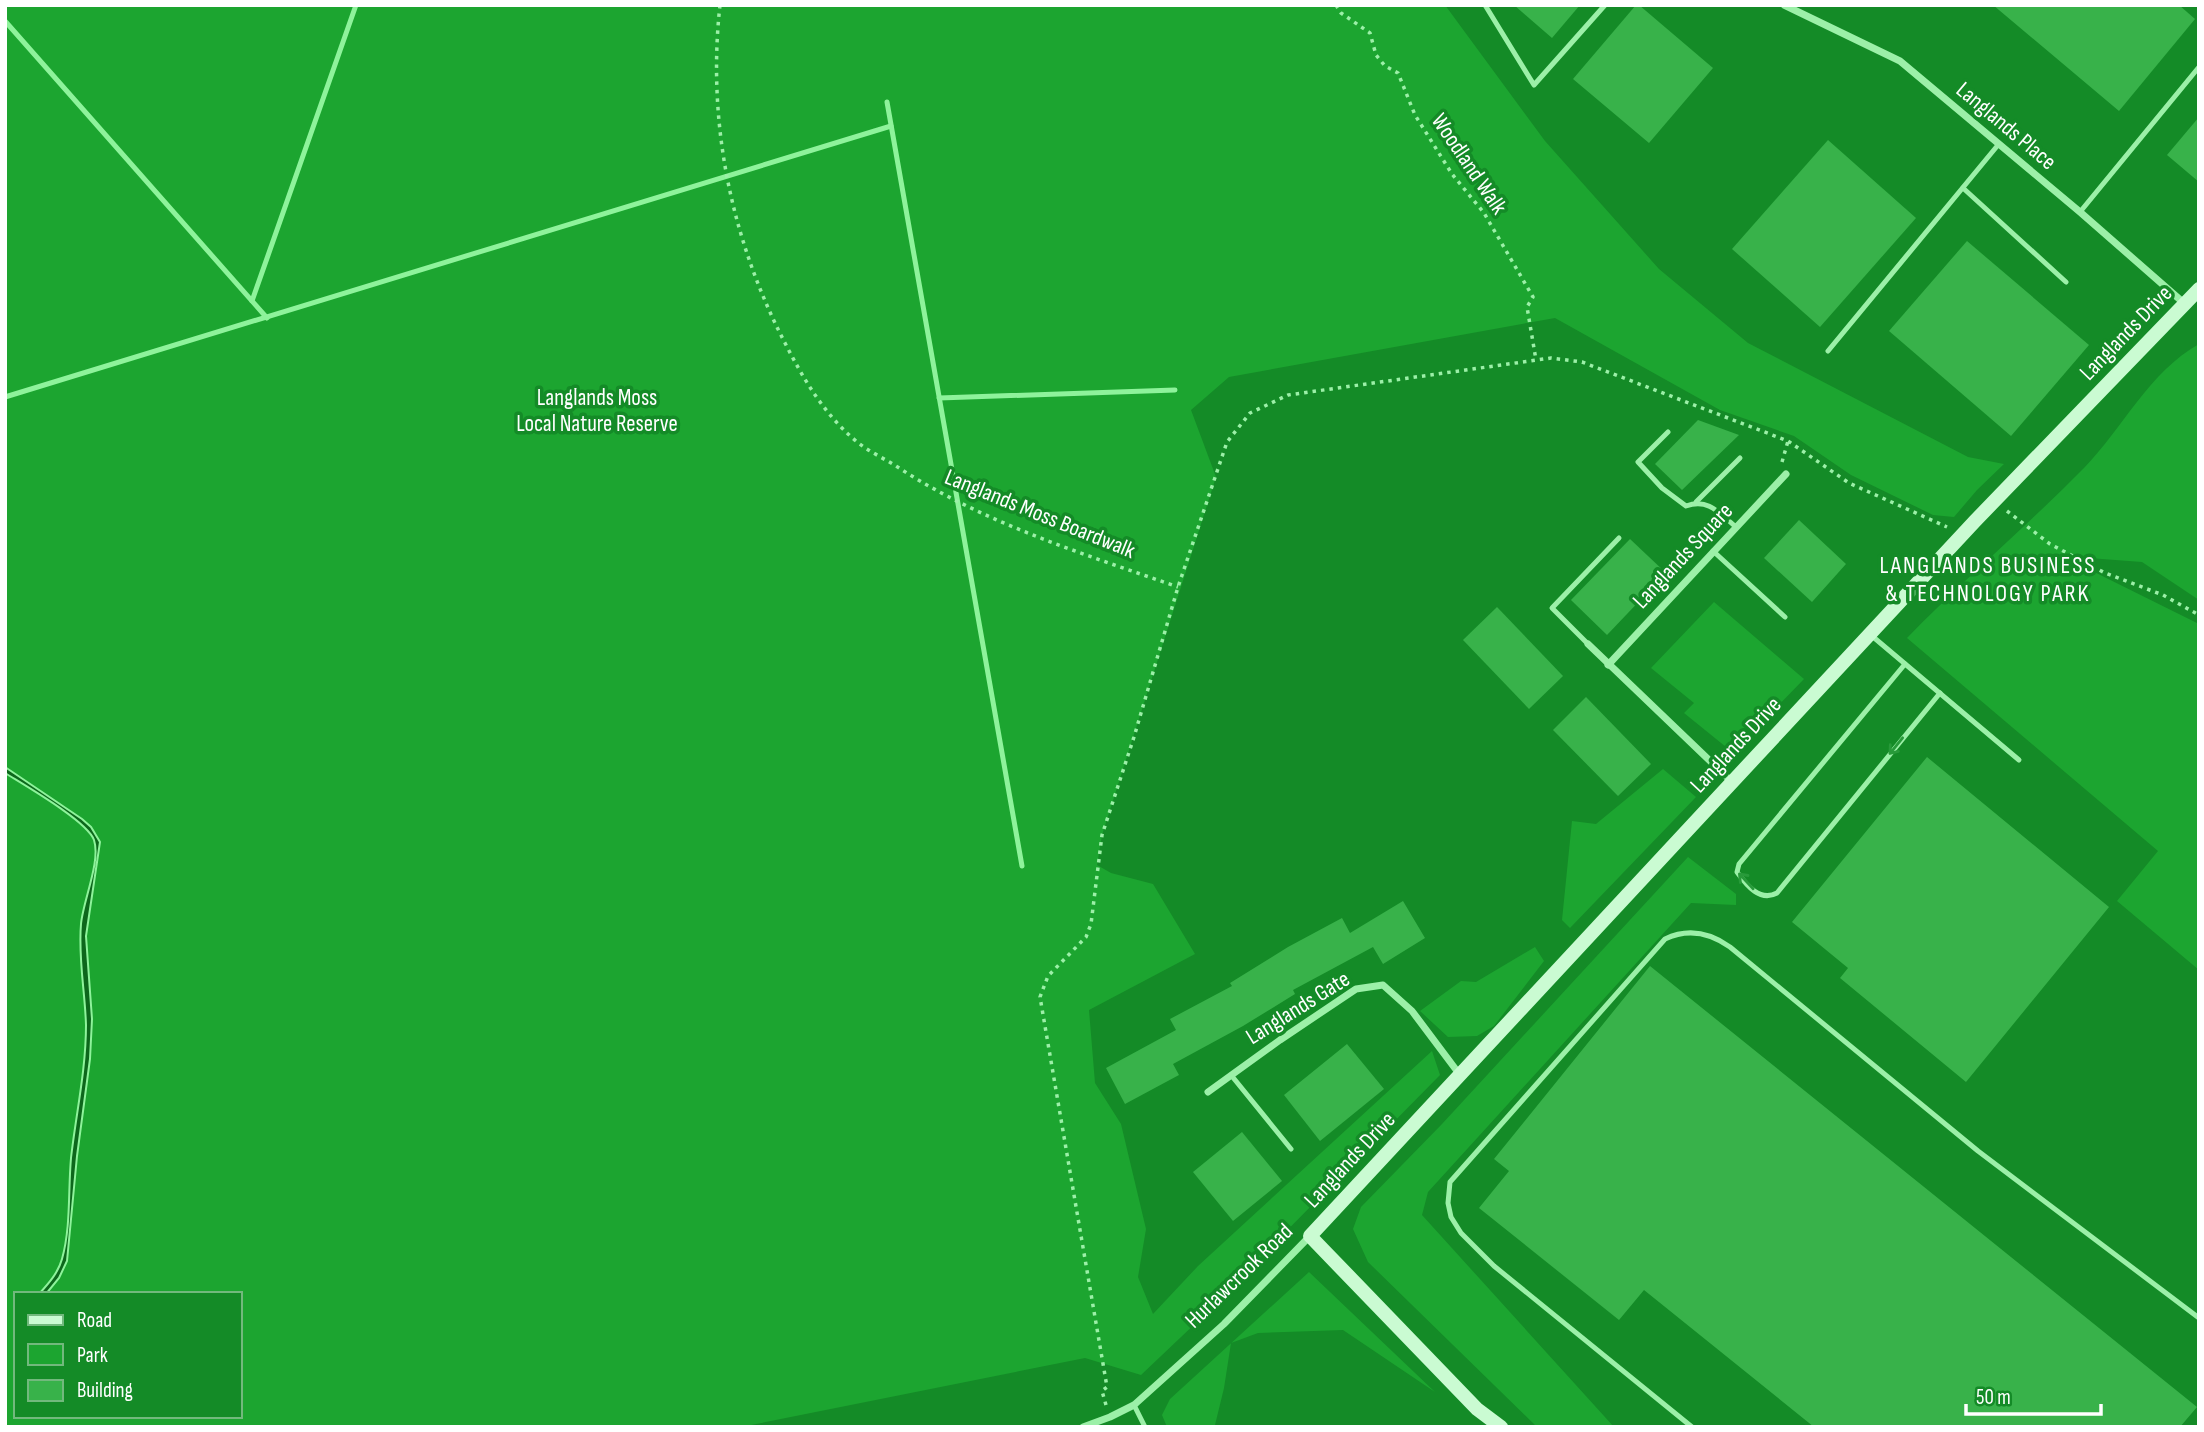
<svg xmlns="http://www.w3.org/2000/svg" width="2204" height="1432" font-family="'Sofia Sans Condensed',sans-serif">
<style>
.green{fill:#1ca530;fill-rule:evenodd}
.water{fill:#0d671c;stroke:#8ef39b;stroke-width:2}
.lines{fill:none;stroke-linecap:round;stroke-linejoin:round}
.stream{stroke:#8ef39b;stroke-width:5}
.building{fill:#38b24a}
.path{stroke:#9cf0a8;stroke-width:3.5;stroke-dasharray:3.5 5;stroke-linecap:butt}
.lane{stroke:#9cf0a8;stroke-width:5}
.street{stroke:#9cf0a8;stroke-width:7}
.secondary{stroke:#cafbd2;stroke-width:14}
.oneway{stroke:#289a3a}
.labels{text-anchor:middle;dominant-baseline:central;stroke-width:7;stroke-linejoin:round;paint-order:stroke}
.street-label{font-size:23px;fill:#fff;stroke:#148b27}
.park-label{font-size:23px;fill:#fff;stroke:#148b27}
.neighbourhood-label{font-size:24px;letter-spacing:2px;fill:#fff;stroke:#148b27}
</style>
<rect width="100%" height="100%" fill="#148b27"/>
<g class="green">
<path d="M5,5H1445L1545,141L1659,269L1748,343L1968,457L2004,464L1977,490L1954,517L1933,515L1851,475L1794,436L1720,410L1555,318L1229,377L1191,410L1216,477L1102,835L1097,865L1111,873L1153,884L1195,954L1089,1010L1095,1083L1121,1124L1146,1229L1138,1277L1153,1314L1198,1266L1432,1051L1440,1075L1200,1319L1141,1375L1085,1358L741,1427H5ZM16,1294H240V1416H16Z"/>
<path d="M2199,344V600L2142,562L2062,556L2199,624V970L2117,901L2158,851L1907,638C1964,579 2026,527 2084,468C2122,429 2150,371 2199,344Z"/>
<path d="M1714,602L1804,679L1763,721L1726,747L1684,713L1694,703L1651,668Z"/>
<path d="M1663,769L1696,797L1570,928L1562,920L1572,821L1596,824Z"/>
<path d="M1688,857L1736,894V905L1691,903L1428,1192L1422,1215L1614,1427H1537L1368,1262L1353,1229L1361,1207L1442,1124Z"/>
<path d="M1535,947L1544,961L1494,1026L1477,1036L1448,1037L1420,1011L1461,981L1476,982Z"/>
<path d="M1309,1272L1435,1392L1343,1330L1258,1333L1231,1343L1224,1388L1215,1425L1167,1427L1162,1415L1170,1399Z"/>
</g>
<path class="water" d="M5,767L82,819L91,827L100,842L86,936L92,1019L90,1059L77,1156L67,1261L59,1278L46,1294H39C49,1283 58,1273 62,1259C71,1227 68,1191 71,1158C76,1114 86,1070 86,1025C85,991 78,958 81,924C83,901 101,861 94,840C87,821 24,785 5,773Z"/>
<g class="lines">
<g class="stream">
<path d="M5,21L267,318"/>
<path d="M887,102L1022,866"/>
<path d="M252,301L356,5"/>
<path d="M5,397L891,126"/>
<path d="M939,398L1175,390"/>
</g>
</g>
<g class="building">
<path d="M1514,5H1580L1552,38Z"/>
<path d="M1636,5H1639L1713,68L1649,143L1573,79Z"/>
<path d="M1993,5H2179L2195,19L2119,111Z"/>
<path d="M2199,117V182L2167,155Z"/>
<path d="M1828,140L1916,218L1820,327L1732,249Z"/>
<path d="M1967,241L2089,345L2011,436L1889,331Z"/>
<path d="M1698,420L1739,435L1682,490L1655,464Z"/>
<path d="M1799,520L1846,564L1812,602L1764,558Z"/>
<path d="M1630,539L1666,573L1607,635L1571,600Z"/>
<path d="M1497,607L1563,676L1529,709L1463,640Z"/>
<path d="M1586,697L1651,764L1618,796L1553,730Z"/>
<path d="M1927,757L2109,907L1966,1082L1840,978L1848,968L1792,922Z"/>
<path d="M1403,901L1425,938L1383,964L1373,947L1293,990L1295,994L1243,1026L1173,1064L1179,1075L1125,1104L1106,1068L1176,1030L1170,1019L1232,986L1230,983L1288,947L1342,918L1350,933Z"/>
<path d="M1650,966L2197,1407L2180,1427H1814L1644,1290L1619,1320L1479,1208L1509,1171L1494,1159Z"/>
<path d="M1347,1044L1384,1089L1320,1141L1284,1095Z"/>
<path d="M1242,1132L1282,1181L1233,1221L1193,1172Z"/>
</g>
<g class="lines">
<g class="path">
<path d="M720,5C707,122 731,239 785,343C804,380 824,414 856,441C868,451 883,458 896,466C983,523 1081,553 1178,587"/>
<path d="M1336,5L1341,13L1370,33L1376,55L1385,66L1398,73L1415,115L1452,174L1484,213L1533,297L1527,307L1536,360"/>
<path d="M1782,462L1788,441"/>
<path d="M2007,511L2050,544L2105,573L2163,595L2199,615"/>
<path d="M1106,1405L1102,1391L1107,1387L1040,997L1048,976L1086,937L1091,924L1102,835L1134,737L1178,587L1227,442L1250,413L1288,395L1551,358L1582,362L1788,441L1849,483L1947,527"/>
</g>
<g class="lane">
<path d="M1485,5L1534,85L1605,5"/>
<path d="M1963,188L2066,282"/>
<path d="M2080,212L2199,67"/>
<path d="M1828,351L1998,145"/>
<path d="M1668,432L1638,462L1662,488L1686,506C1709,498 1719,513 1736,527"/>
<path d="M1696,502L1740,458"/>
<path d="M1713,551L1785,617"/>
<path d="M1872,636L2019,760"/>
<path d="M1588,644L1552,608L1619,538"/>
<path d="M1905,664L1739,864L1737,872C1747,886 1760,902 1777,893L1940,693"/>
<path d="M1231,1075L1291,1149"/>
<path d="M1134,1405L1145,1427"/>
<path d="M1692,1427L1494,1266L1461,1233L1451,1217L1448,1203L1450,1182L1665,939C1688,928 1709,932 1730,947L1978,1151L2199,1318"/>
</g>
<g class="street">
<path d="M1784,5L1900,61L2080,212L2185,304"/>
<path d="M1588,644L1732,782"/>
<path d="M1608,665L1786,474"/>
<path d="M1208,1092L1280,1040L1356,989L1383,985L1412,1011L1460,1075"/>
<path d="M1083,1427L1110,1417L1134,1405L1224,1324L1310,1236"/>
</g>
<path class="secondary" d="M1501,1427L1477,1409L1310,1236L1975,521L2199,289"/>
</g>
<defs><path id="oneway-shaft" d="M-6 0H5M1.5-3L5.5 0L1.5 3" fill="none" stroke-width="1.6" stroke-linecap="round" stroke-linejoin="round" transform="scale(1.75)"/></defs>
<g class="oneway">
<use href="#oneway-shaft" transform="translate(1896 746) rotate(129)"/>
<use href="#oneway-shaft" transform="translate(1746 881) rotate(-133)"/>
</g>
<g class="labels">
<g class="street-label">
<text transform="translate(2006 126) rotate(40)">Langlands Place</text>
<text transform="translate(1469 164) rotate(56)">Woodland Walk</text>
<text transform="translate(2126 333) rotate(-46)">Langlands Drive</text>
<text transform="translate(1040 514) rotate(22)">Langlands Moss Boardwalk</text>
<text transform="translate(1683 556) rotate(-47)">Langlands Square</text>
<text transform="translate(1736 745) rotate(-47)">Langlands Drive</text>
<text transform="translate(1298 1008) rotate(-32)">Langlands Gate</text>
<text transform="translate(1350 1160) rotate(-47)">Langlands Drive</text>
<text transform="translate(1239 1276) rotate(-44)">Hurlawcrook Road</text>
</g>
<g class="park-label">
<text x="597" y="398">Langlands Moss<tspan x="597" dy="26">Local Nature Reserve</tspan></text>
</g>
<g class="neighbourhood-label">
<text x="1988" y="565">LANGLANDS BUSINESS<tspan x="1988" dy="28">&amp; TECHNOLOGY PARK</tspan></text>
</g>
</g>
<rect width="2204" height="1432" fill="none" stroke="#ffffff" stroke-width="14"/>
<rect x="14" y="1292" width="228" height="126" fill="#148b27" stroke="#72b97d" stroke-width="2"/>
<rect x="28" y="1315" width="35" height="10" fill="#cafbd2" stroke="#72b97d" stroke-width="2"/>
<text x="77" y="1327" font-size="21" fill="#ffffff">Road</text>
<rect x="28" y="1344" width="35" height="21" fill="#1ca530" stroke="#72b97d" stroke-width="2"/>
<text x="77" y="1362" font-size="21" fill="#ffffff">Park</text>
<rect x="28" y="1380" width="35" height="21" fill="#38b24a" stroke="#72b97d" stroke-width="2"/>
<text x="77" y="1397" font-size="21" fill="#ffffff">Building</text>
<path d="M1966 1404v10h135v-10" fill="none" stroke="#ffffff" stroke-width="3.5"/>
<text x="1976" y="1404" font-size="21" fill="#ffffff" stroke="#148b27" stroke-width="5" paint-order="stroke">50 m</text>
</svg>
